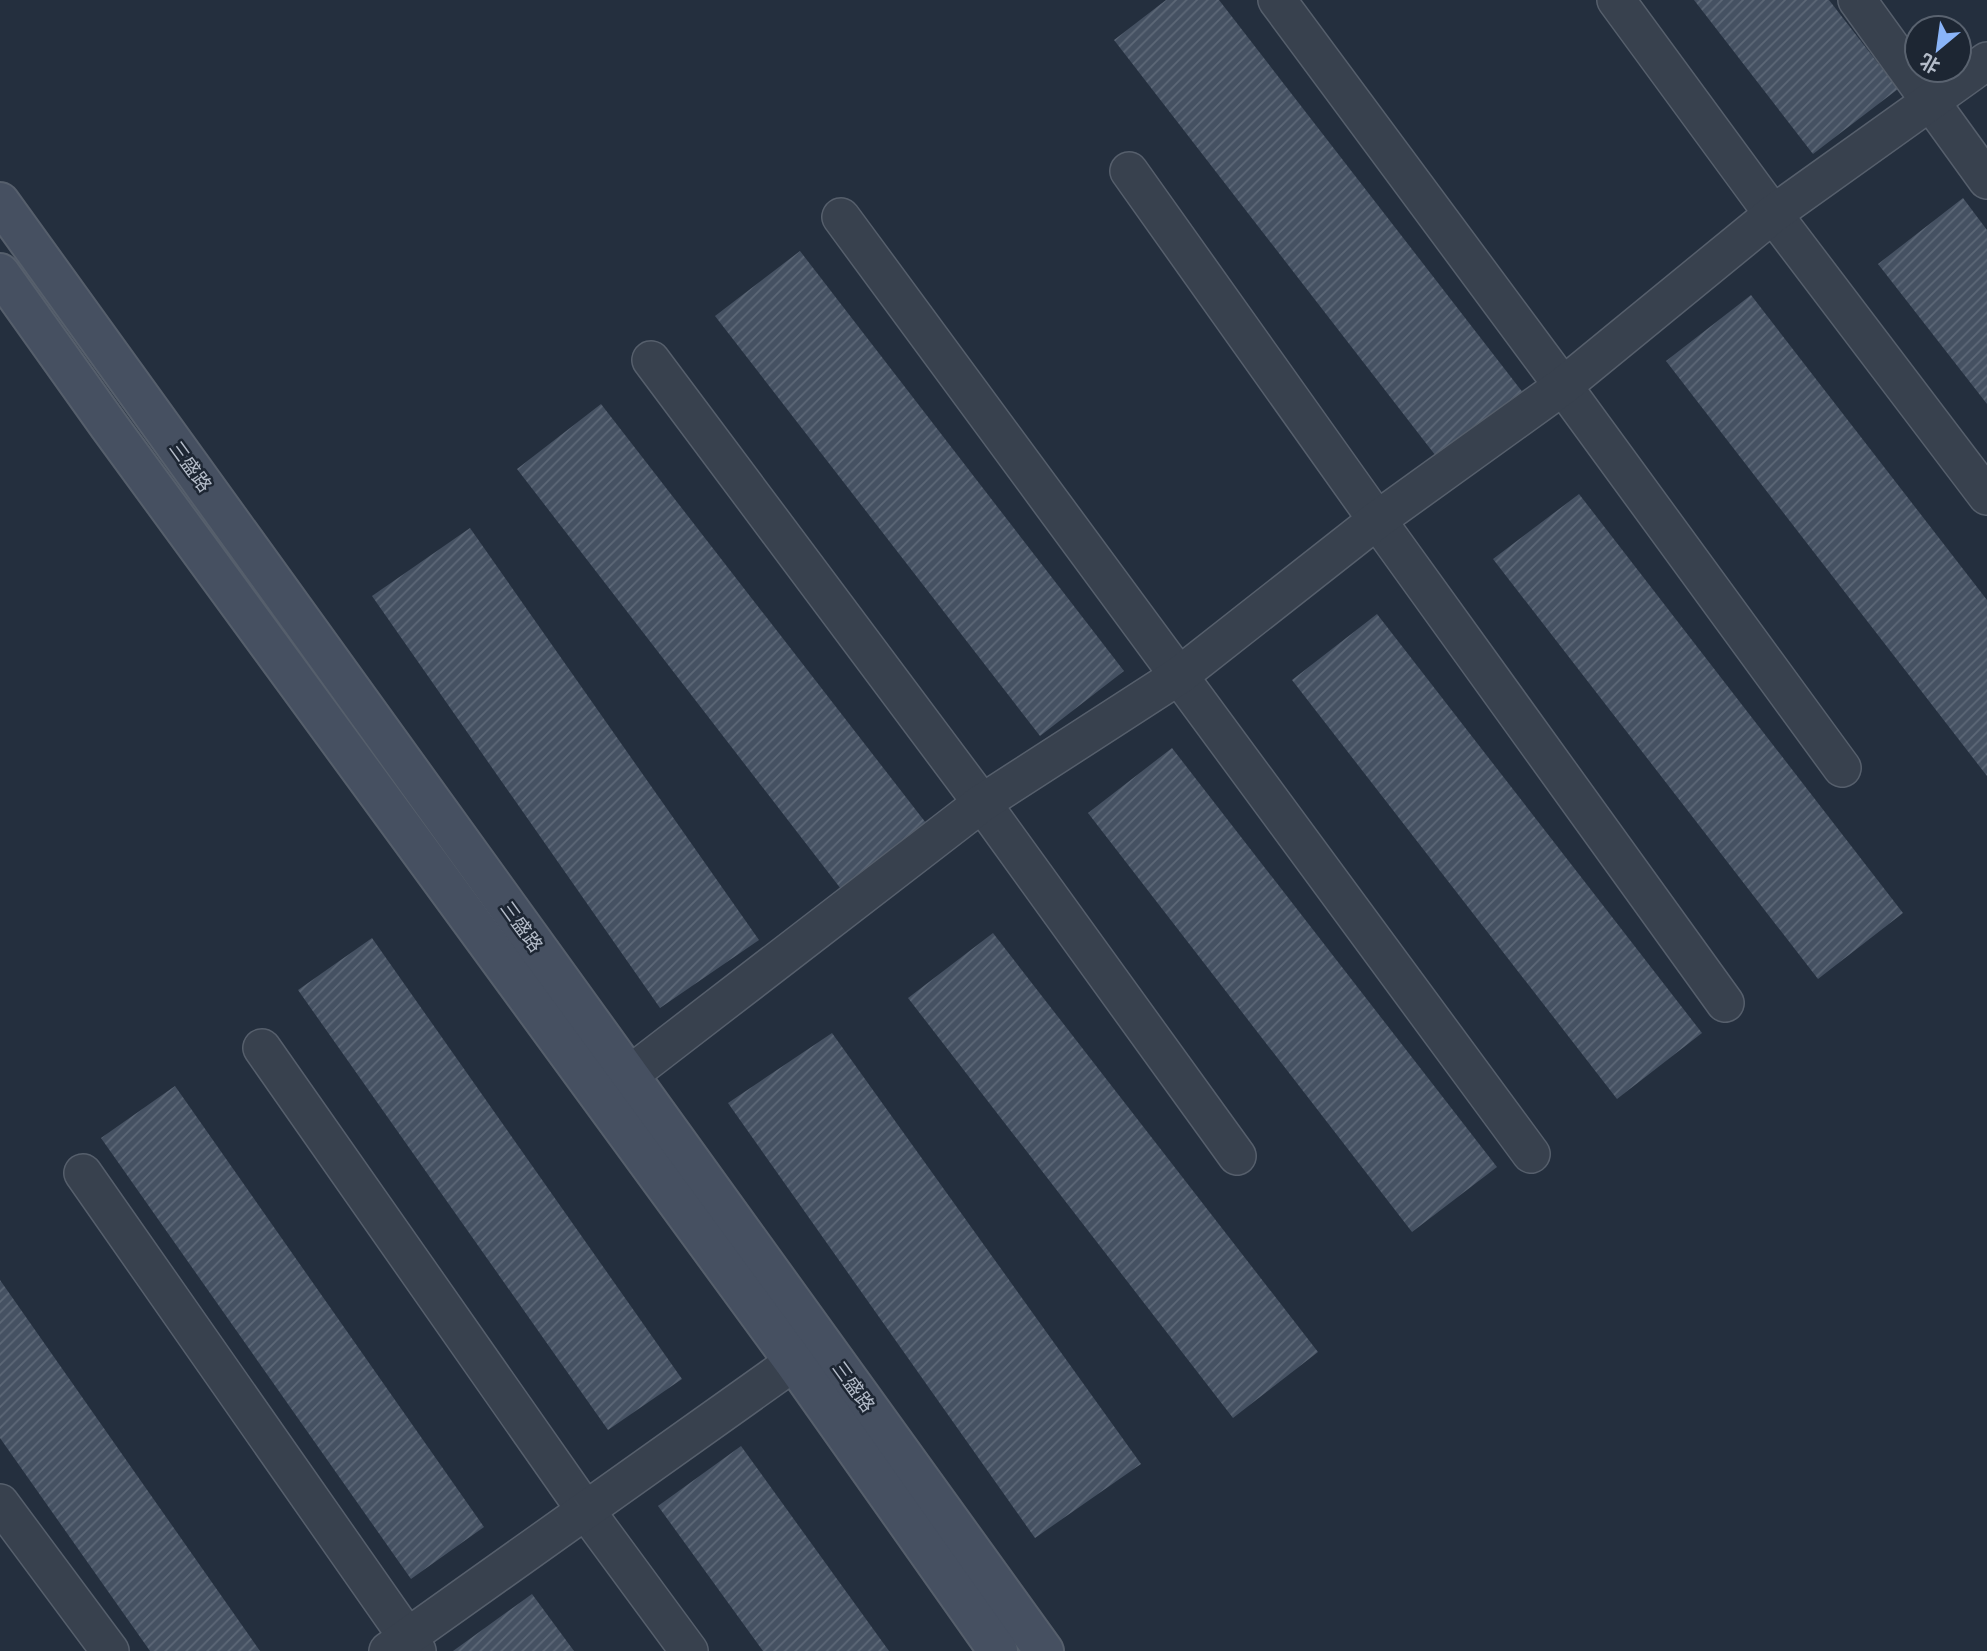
<svg xmlns="http://www.w3.org/2000/svg" width="1987" height="1651" font-family="'Varela Round','Noto Sans SC',sans-serif">
<style>
.building{fill:url(#building-hatch)}
.lines{fill:none;stroke-linecap:round;stroke-linejoin:round}
.minor-casing{stroke:#565f6c;stroke-width:40}
.secondary-casing{stroke:#565f6c;stroke-width:42}
.minor{stroke:#38414e;stroke-width:37}
.secondary{stroke:#465061;stroke-width:38}
.labels{text-anchor:middle;dominant-baseline:central;stroke-width:5;stroke-linejoin:round;paint-order:stroke}
.street-label{font-size:19px;fill:#b4bcc9;stroke:#1d2633}
</style>
<defs>
<pattern id="building-hatch" width="6" height="6" patternUnits="userSpaceOnUse" patternTransform="scale(1.75)"><rect width="6" height="6" fill="#455162"/><path d="M-1 1l2-2M0 6l6-6M5 7l2-2" fill="none" stroke="#5d6877"/></pattern>
</defs>
<rect width="100%" height="100%" fill="#242f3e"/>
<g class="building">
<path d="M1166,0H1219L1524,394L1439,460L1114,40Z"/>
<path d="M1694,0H1829L1898,89L1813,154Z"/>
<path d="M1963,198L1987,230V404L1878,264Z"/>
<path d="M800,251L1124,671L1040,736L715,316Z"/>
<path d="M1751,295L1987,600V776L1666,361Z"/>
<path d="M601,404L926,823L841,889L517,469Z"/>
<path d="M1579,494L1903,913L1818,979L1493,559Z"/>
<path d="M470,528L759,940L660,1008L372,596Z"/>
<path d="M1377,614L1702,1033L1617,1099L1292,680Z"/>
<path d="M1172,748L1497,1167L1412,1232L1088,813Z"/>
<path d="M993,933L1318,1352L1233,1418L908,998Z"/>
<path d="M372,938L682,1379L608,1430L298,990Z"/>
<path d="M832,1033L1141,1464L1035,1538L728,1103Z"/>
<path d="M175,1086L484,1527L411,1579L101,1138Z"/>
<path d="M0,1280L260,1651H150L0,1438Z"/>
<path d="M741,1446L889,1651H763L658,1506Z"/>
<path d="M532,1594L574,1651H453Z"/>
</g>
<g class="lines">
<g class="minor-casing">
<g id="minor">
<path d="M1277,0L1563,386L1842,768"/>
<path d="M1616,0L1773,214L1987,496"/>
<path d="M1857,0L1987,180"/>
<path d="M1129,171L1377,520L1725,1003"/>
<path d="M841,217L1531,1154"/>
<path d="M651,360L982,803L1237,1156"/>
<path d="M262,1048L586,1511L689,1651"/>
<path d="M628,1076L982,803L1180,675L1377,520L1563,386L1773,214L1987,61"/>
<path d="M83,1173L417,1651"/>
<path d="M0,1503L110,1651"/>
<path d="M388,1651L794,1362"/>
</g>
</g>
<g class="secondary-casing">
<g id="secondary">
<path d="M0,202L1044,1651"/>
<path d="M0,273L109,426L794,1362L998,1651"/>
</g>
</g>
<use href="#minor" class="minor"/>
<use href="#secondary" class="secondary"/>
</g>
<g class="labels">
<g class="street-label">
<text transform="translate(190 467) rotate(54)">三盛路</text>
<text transform="translate(521 927) rotate(54)">三盛路</text>
<text transform="translate(853 1387) rotate(54)">三盛路</text>
</g>
</g>
<g transform="translate(1938 49) rotate(209)"><circle r="33" fill="#1d2633" stroke="#59626f" stroke-width="2"/>
<path d="M0-5L12 26L0 18L-12 26Z" fill="#8ab4f8"/>
<text y="-10" font-size="19" font-weight="bold" text-anchor="middle" fill="#b4bcc9">北</text>
</g>
</svg>
